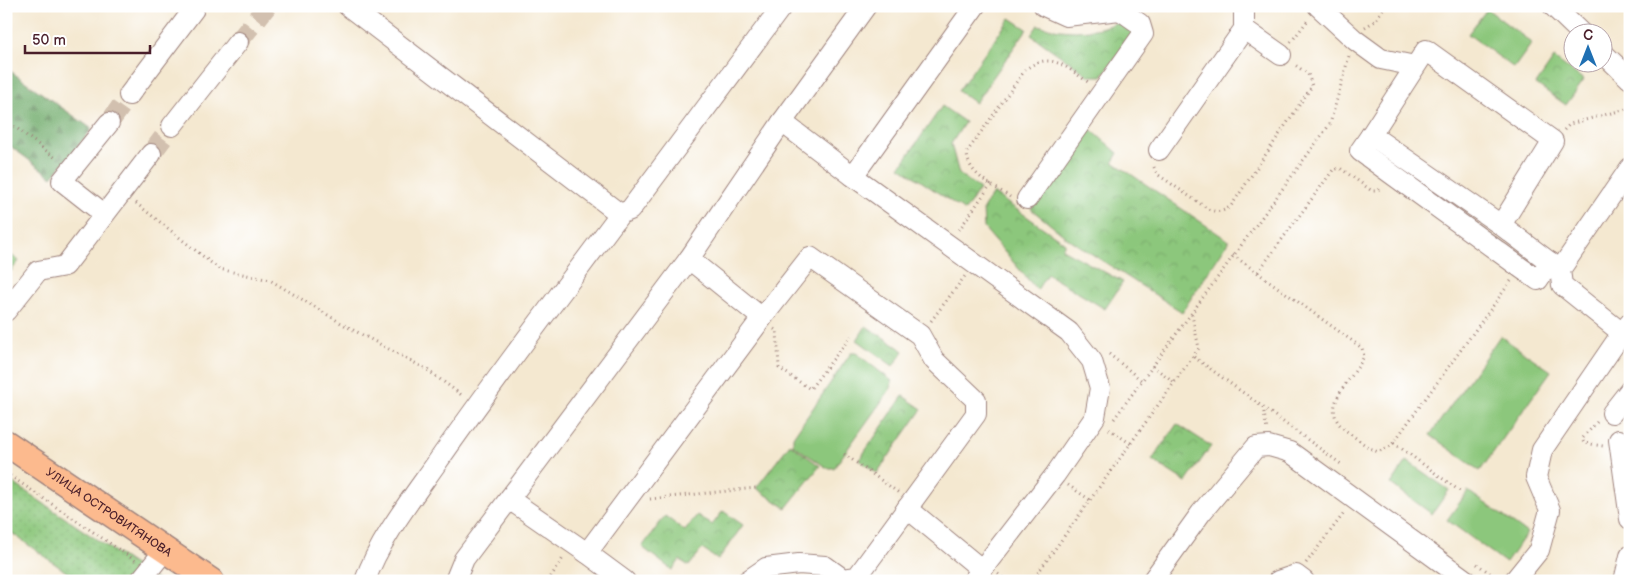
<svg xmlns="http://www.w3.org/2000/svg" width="1636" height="587" font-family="'Balsamiq Sans',sans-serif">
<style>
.grass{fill:url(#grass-dots);stroke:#6b7354}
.forest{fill:url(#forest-firs);stroke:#5e664c}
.park{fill:url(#park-crowns);stroke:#6b7354}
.garden{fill:#8cc77c;stroke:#6b7354}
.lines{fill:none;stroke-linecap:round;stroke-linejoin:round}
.minor-tunnel{stroke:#d2c0af;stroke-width:20;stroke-dasharray:20 10;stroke-linecap:butt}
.minor-casing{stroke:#9f847e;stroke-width:22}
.major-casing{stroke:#9f847e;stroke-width:28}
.path{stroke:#9f847e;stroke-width:3;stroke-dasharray:1 4;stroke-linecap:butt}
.minor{stroke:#fff;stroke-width:20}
.major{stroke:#fcba8e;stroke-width:25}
.labels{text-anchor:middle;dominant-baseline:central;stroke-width:4;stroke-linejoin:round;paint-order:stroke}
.street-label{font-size:12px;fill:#4a1f2b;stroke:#fff}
</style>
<defs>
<pattern id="grass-dots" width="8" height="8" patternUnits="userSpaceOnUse" patternTransform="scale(1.25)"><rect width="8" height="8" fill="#8cc77c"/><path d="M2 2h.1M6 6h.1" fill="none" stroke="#7aaa6b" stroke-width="1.8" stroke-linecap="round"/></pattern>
<pattern id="forest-firs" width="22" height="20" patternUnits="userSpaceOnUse" patternTransform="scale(1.25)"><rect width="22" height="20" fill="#71ac6c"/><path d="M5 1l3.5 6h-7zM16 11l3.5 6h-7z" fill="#5f8b59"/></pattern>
<pattern id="park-crowns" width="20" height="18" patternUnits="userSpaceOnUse" patternTransform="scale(1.25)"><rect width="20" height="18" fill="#8cc77c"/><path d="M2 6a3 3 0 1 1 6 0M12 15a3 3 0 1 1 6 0" fill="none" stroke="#7aaa6b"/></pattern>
</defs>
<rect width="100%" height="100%" fill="#fff"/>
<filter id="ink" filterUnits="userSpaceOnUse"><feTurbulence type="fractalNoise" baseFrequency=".02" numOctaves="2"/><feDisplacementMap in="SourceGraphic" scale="10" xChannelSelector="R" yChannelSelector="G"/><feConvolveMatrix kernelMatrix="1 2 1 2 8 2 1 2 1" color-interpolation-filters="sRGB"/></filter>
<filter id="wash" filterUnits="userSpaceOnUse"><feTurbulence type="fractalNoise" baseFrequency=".0096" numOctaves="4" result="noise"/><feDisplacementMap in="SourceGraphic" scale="20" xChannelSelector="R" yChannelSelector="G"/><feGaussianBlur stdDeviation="1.12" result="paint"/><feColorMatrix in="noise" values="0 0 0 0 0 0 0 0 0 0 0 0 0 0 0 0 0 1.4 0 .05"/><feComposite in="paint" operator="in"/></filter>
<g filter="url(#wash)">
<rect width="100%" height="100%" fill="#f4e8d0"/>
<g class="grass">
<path d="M6,251L19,261L6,277Z"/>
<path d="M6,478L158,581H79L6,529Z"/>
</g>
<path class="forest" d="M6,68L92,129L52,177L6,143Z"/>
<g class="park">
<path d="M1010,18L1027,29L975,103L958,91Z"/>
<path d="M1122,20L1135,33L1102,76H1089L1031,35L1038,25C1067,34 1095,33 1122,20Z"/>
<path d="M1554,58L1584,80L1566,105L1536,84Z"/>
<path d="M942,106L965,122L951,144L959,174L980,189L965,211L900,167Z"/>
<path d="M1089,128L1118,153L1113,162L1229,241L1182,312L1067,238L1031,209Z"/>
<path d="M993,193L1065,243L1062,249L1123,282L1105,309L1047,274L1037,290L984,228L983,209Z"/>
<path d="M866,326L904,351L893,366L857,340Z"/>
<path d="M903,396L922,409L877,473L859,460Z"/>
<path d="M1177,424L1211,446L1186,482L1152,460Z"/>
<path d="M790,444L820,466L786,508L756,488Z"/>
<path d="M723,511L743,525L718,560L702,549L689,566L680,560L672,570L642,547L665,516L685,531L697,515L712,525Z"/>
</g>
<g class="garden">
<path d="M1487,9L1532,43L1514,68L1468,34Z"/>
<path d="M1500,336L1551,371L1480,471L1430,435Z"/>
<path d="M851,353H856L892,381L891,388L834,468H827L793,445V437Z"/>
<path d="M1407,461L1449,490L1432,514L1391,484Z"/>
<path d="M1468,491L1527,533L1506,563L1447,520Z"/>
</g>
</g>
<g filter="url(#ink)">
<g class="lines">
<g class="minor-tunnel">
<path d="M238,42L267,6"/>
<path d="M109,123L129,95"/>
<path d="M151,154L172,126"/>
</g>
<g class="minor-casing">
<g id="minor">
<path d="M348,6L620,214L630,210L782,6"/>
<path d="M1044,6L1066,16L1120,10L1124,6"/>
<path d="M1318,6L1355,40L1381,59L1415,66"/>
<path d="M1553,6L1580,32"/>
<path d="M1244,29V6"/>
<path d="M1426,50L1553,141L1501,225L1371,135Z"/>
<path d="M1604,54L1630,79"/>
<path d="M129,95L194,9"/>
<path d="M782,122L853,176L1069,332L1092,361L1100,388L1095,417L1055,475L973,581"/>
<path d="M172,126L238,42"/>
<path d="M1371,135L1360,151L1521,268L1538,280L1550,262"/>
<path d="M1159,150L1244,29L1281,55"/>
<path d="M1630,168L1560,270L1562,285L1622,333L1630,323"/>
<path d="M853,176L975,6"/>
<path d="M1027,199L1143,34L1140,24L1120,10"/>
<path d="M104,214L62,181L109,123"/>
<path d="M1501,225L1560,270"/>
<path d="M689,259L762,318"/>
<path d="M6,311L38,271L65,266L151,154"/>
<path d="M1612,413L1630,390"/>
<path d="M1619,440L1630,519"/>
<path d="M509,499L587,553"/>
<path d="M907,508L981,569"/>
<path d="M140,581L165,550"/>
<path d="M365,581C378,542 412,498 436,464C495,379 558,297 620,214"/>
<path d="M455,581L464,559L689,259L782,122L866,6"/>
<path d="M625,581L587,553L762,318L810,257L920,335L934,360L976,400V414L857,577L843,579L825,566L799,564L766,568L747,581"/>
<path d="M1152,581L1201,513L1256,447L1269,446L1290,452L1467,581"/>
<path d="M1278,581L1296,575L1304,581"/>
<path d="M1514,581L1539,550L1550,510L1536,477L1542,450L1622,333"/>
<path d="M1624,581L1630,556"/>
</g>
</g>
<g class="major-casing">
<g id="major">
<path id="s1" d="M6,443L211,581"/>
</g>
</g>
<g class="path">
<path d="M1365,27L1375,21L1385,6"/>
<path d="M1291,42L1308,20"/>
<path d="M6,120L57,159"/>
<path d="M1564,130L1570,124L1630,108"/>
<path d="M1154,167L1157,174L1208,209C1217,213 1223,212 1231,206L1312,86L1308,74L1295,65"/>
<path d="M1010,197C993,185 967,175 967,152L1025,70C1050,50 1066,67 1088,82"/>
<path d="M136,203L219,269L270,280L346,326L426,369L463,396"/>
<path d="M959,230L991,184"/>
<path d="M1233,255L1362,348L1364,356C1351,384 1314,408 1349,433C1359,440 1368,448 1378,452L1391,446L1511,281"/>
<path d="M1258,272L1333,170L1340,168L1372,191H1377L1380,188"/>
<path d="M931,321L965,276"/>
<path d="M774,329L777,331L779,368L810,389L851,336"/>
<path d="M1109,354L1141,380"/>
<path d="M1194,357L1341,464"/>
<path d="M1152,366L1176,383"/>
<path d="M1263,407L1267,430"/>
<path d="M1114,419L1330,124L1349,56"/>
<path d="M1597,422L1582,439L1584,443L1603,446"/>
<path d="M1109,429L1131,444"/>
<path d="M1394,443L1461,492"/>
<path d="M844,454L899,493"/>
<path d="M6,473L136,561"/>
<path d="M1068,485L1090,500"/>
<path d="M650,499L756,488"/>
<path d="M1306,563L1345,512"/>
<path d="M1477,564L1498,579"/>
<path d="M998,574L1007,581"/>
<path d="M548,581L563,558"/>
<path d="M1032,581L1199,348L1191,311"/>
</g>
<use href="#minor" class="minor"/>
<use href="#major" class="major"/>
</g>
</g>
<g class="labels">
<g class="street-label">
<text stroke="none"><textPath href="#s1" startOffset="124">УЛИЦА ОСТРОВИТЯНОВА</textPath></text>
</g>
</g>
<rect width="1636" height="587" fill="none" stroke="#fff" stroke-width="25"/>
<g transform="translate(1588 48)"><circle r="24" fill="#ffffff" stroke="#b7a5aa"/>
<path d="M0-4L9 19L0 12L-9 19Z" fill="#1f6fb2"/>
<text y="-8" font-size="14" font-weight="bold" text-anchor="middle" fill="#4a1f2b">С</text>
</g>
<path d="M25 45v8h125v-8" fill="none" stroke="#4a1f2b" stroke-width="2.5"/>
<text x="32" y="45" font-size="15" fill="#4a1f2b" stroke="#ffffff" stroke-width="4" paint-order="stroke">50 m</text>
</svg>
